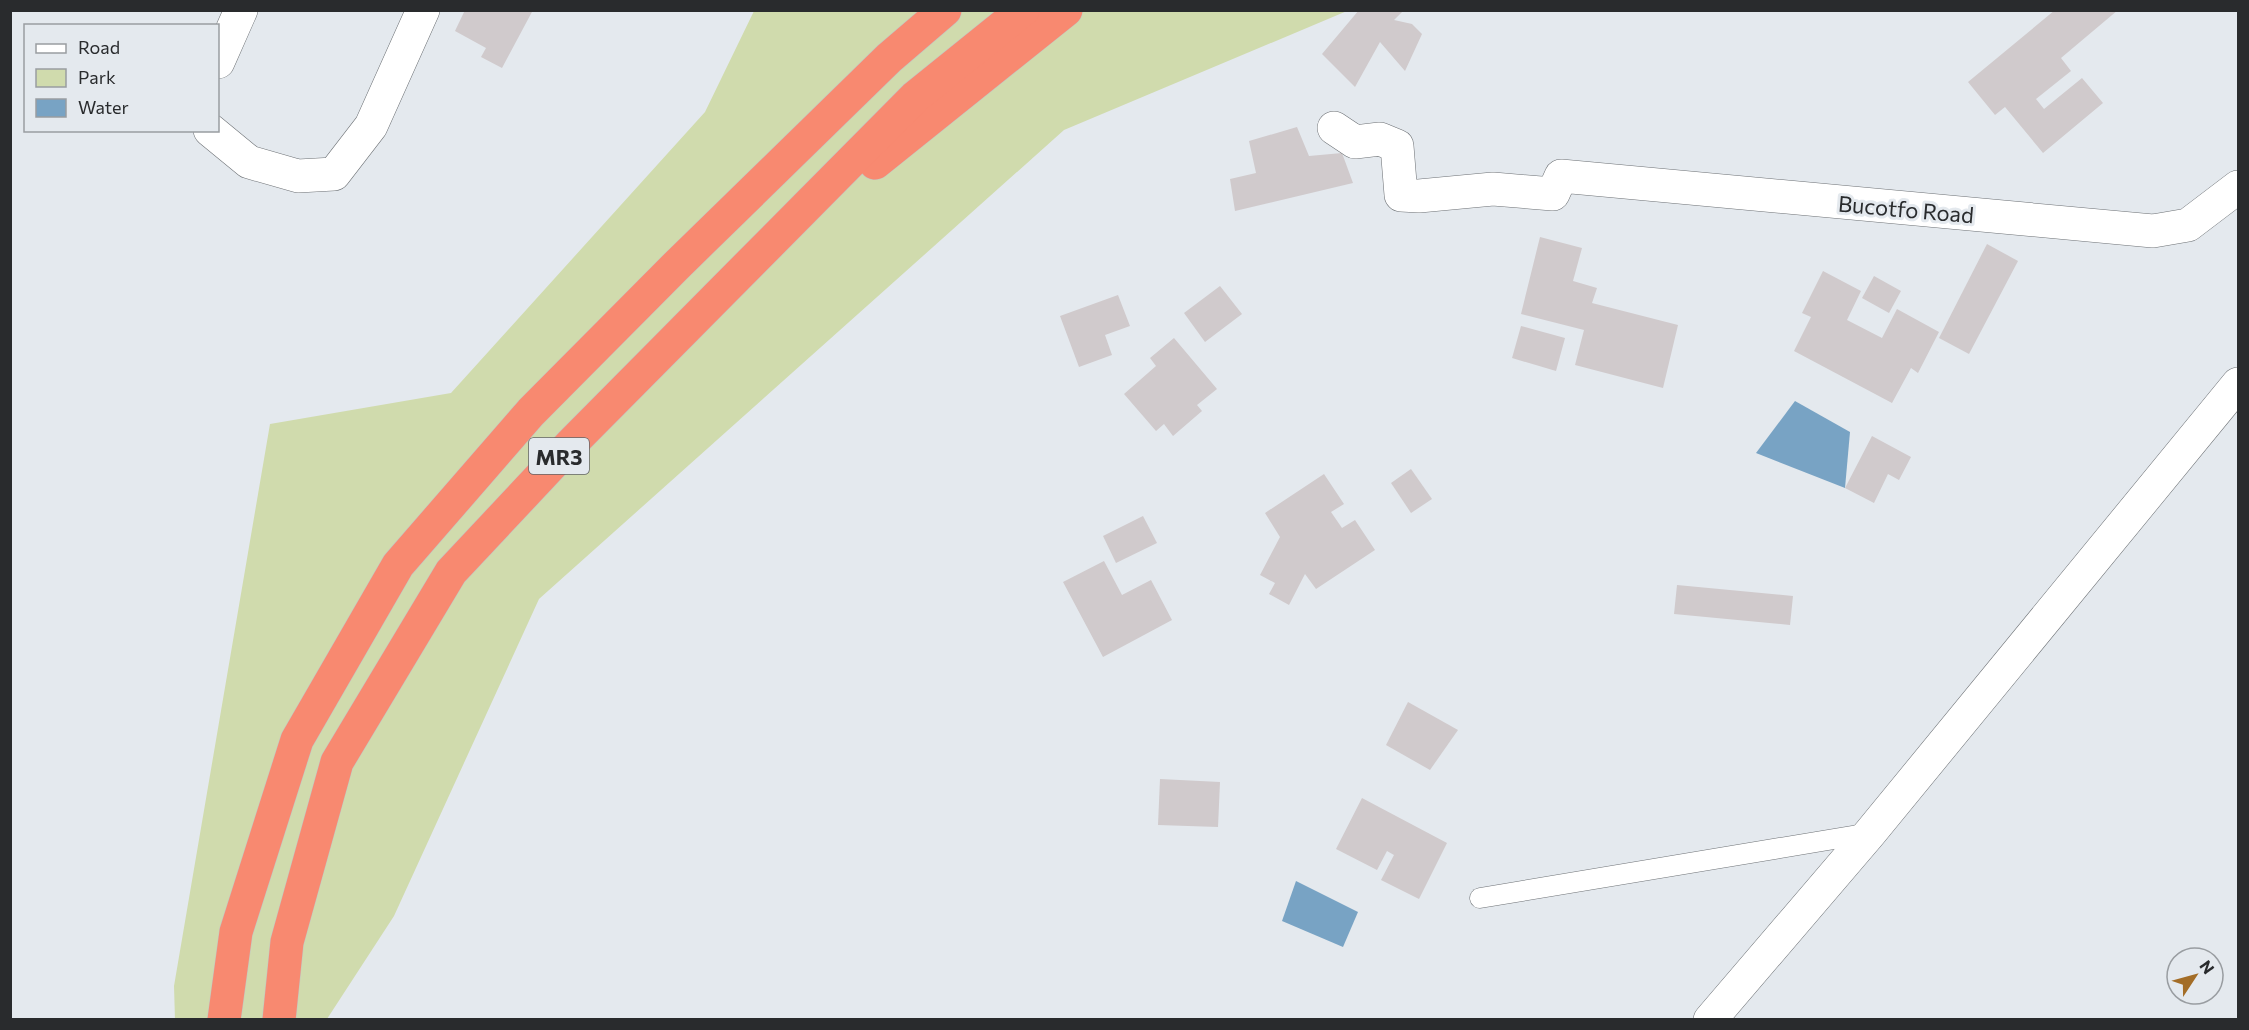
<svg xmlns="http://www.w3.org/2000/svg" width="2249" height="1030" font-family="Commissioner,sans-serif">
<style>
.green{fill:#d0dbad}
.water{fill:#78a3c4}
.building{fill:#d0cacc}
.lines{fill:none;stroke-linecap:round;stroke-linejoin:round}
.service-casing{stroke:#6d7175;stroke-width:21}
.minor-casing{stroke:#6d7175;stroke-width:34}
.motorway-casing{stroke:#c3c4c4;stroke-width:34}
.service{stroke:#fff;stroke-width:20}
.minor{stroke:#fff;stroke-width:33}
.motorway{stroke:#f88970;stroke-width:33}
.labels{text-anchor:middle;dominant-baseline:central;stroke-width:6;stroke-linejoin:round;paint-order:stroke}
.shield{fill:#e4e9ee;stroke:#616467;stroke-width:1.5}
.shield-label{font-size:21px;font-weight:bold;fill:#292b2d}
.street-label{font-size:22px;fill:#292b2d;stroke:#e4e9ee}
</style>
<rect width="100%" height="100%" fill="#e4e9ee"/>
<path class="green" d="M754,11H1347L1064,130L539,599L394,916L327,1019L175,1020L174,986L270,424L451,393L705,112Z"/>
<g class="water">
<path d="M1795,401L1850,432L1845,488L1756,453Z"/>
<path d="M1296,881L1358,912L1343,947L1282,921Z"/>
</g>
<g class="building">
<path d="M465,10H533L502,68L481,57L486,48L455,31Z"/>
<path d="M1359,10H1404L1394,20L1412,24L1422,34L1405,71L1380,42L1355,87L1322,54Z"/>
<path d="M2055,10H2118L2061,58L2071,71L2036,99L2044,109L2082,78L2103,103L2043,153L2005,107L1995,115L1968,82Z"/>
<path d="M1297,127L1309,156L1342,153L1353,183L1235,211L1230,179L1256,173L1249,141Z"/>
<path d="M1540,237L1582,248L1573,281L1597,288L1592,303L1678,325L1663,388L1575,365L1584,330L1521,314Z"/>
<path d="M1987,244L2018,261L1969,354L1939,338Z"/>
<path d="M1823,271L1861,291L1847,320L1882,338L1897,309L1939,332L1918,373L1911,368L1892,403L1794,351L1811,317L1802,313Z"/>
<path d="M1874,276L1901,291L1889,313L1862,298Z"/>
<path d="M1220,286L1242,314L1205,342L1184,313Z"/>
<path d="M1118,295L1130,326L1105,335L1112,355L1079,367L1060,316Z"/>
<path d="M1521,326L1565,338L1556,371L1512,358Z"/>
<path d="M1174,338L1217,389L1197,405L1202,411L1173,436L1164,424L1156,431L1124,394L1156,366L1150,358Z"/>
<path d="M1872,436L1911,457L1899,480L1888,474L1874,503L1845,488Z"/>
<path d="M1411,469L1432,499L1411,513L1391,483Z"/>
<path d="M1324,474L1344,504L1331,512L1342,528L1355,520L1375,550L1316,589L1305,574L1289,605L1269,594L1275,583L1260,575L1280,537L1265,513Z"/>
<path d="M1143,516L1157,543L1116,563L1103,536Z"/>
<path d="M1104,561L1122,595L1151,580L1172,620L1103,657L1063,582Z"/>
<path d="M1677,585L1793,596L1790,625L1674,614Z"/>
<path d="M1408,702L1458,730L1430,770L1386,745Z"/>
<path d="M1160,779L1220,782L1218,827L1158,825Z"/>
<path d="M1362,798L1447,843L1419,899L1381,880L1394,855L1387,851L1377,870L1336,849Z"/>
</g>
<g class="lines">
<g class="service-casing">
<path id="service" d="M1480,898L1870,833"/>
</g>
<g class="minor-casing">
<g id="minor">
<path d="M218,62L241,10"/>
<path d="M1334,128L1355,142L1380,139L1397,146L1401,195L1419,196L1493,189L1553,194L1561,176L2153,231L2188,225L2238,187"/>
<path d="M210,130L249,162L298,176L334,174L371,126L423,10"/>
<path d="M1710,1020L1870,833L2238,384"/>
</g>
</g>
<g class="motorway-casing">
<g id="motorway">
<path d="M875,163L1066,10"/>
<path d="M224,1020L236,932L297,740L398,565L531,412L676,266L889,58L945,10"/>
<path d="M279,1020L287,942L337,762L451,572L572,443L915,97L1023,10"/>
</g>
</g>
<use href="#service" class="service"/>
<use href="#minor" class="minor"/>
<use href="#motorway" class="motorway"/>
</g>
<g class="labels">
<rect class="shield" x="529" y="438" width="60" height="36" rx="4.5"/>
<g class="shield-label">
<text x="559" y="456">MR3</text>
</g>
<g class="street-label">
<text transform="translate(1906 209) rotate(5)">Bucotfo Road</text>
</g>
</g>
<rect width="2249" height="1030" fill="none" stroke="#292b2d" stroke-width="24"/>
<rect x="24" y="24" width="195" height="108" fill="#e4e9ee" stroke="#999da1" stroke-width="1.5"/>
<rect x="36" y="44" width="30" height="9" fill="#ffffff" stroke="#999da1" stroke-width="1.5"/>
<text x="78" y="54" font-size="18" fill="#292b2d">Road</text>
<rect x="36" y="69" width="30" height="18" fill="#d0dbad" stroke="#999da1" stroke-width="1.5"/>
<text x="78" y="84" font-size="18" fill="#292b2d">Park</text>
<rect x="36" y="99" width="30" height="18" fill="#78a3c4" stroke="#999da1" stroke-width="1.5"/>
<text x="78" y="114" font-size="18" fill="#292b2d">Water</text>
<g transform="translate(2195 976) rotate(54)"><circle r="28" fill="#e4e9ee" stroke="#999da1" stroke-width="1.5"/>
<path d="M0-4.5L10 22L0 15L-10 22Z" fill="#a36d27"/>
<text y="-9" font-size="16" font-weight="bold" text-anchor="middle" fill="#292b2d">N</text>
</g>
</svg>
